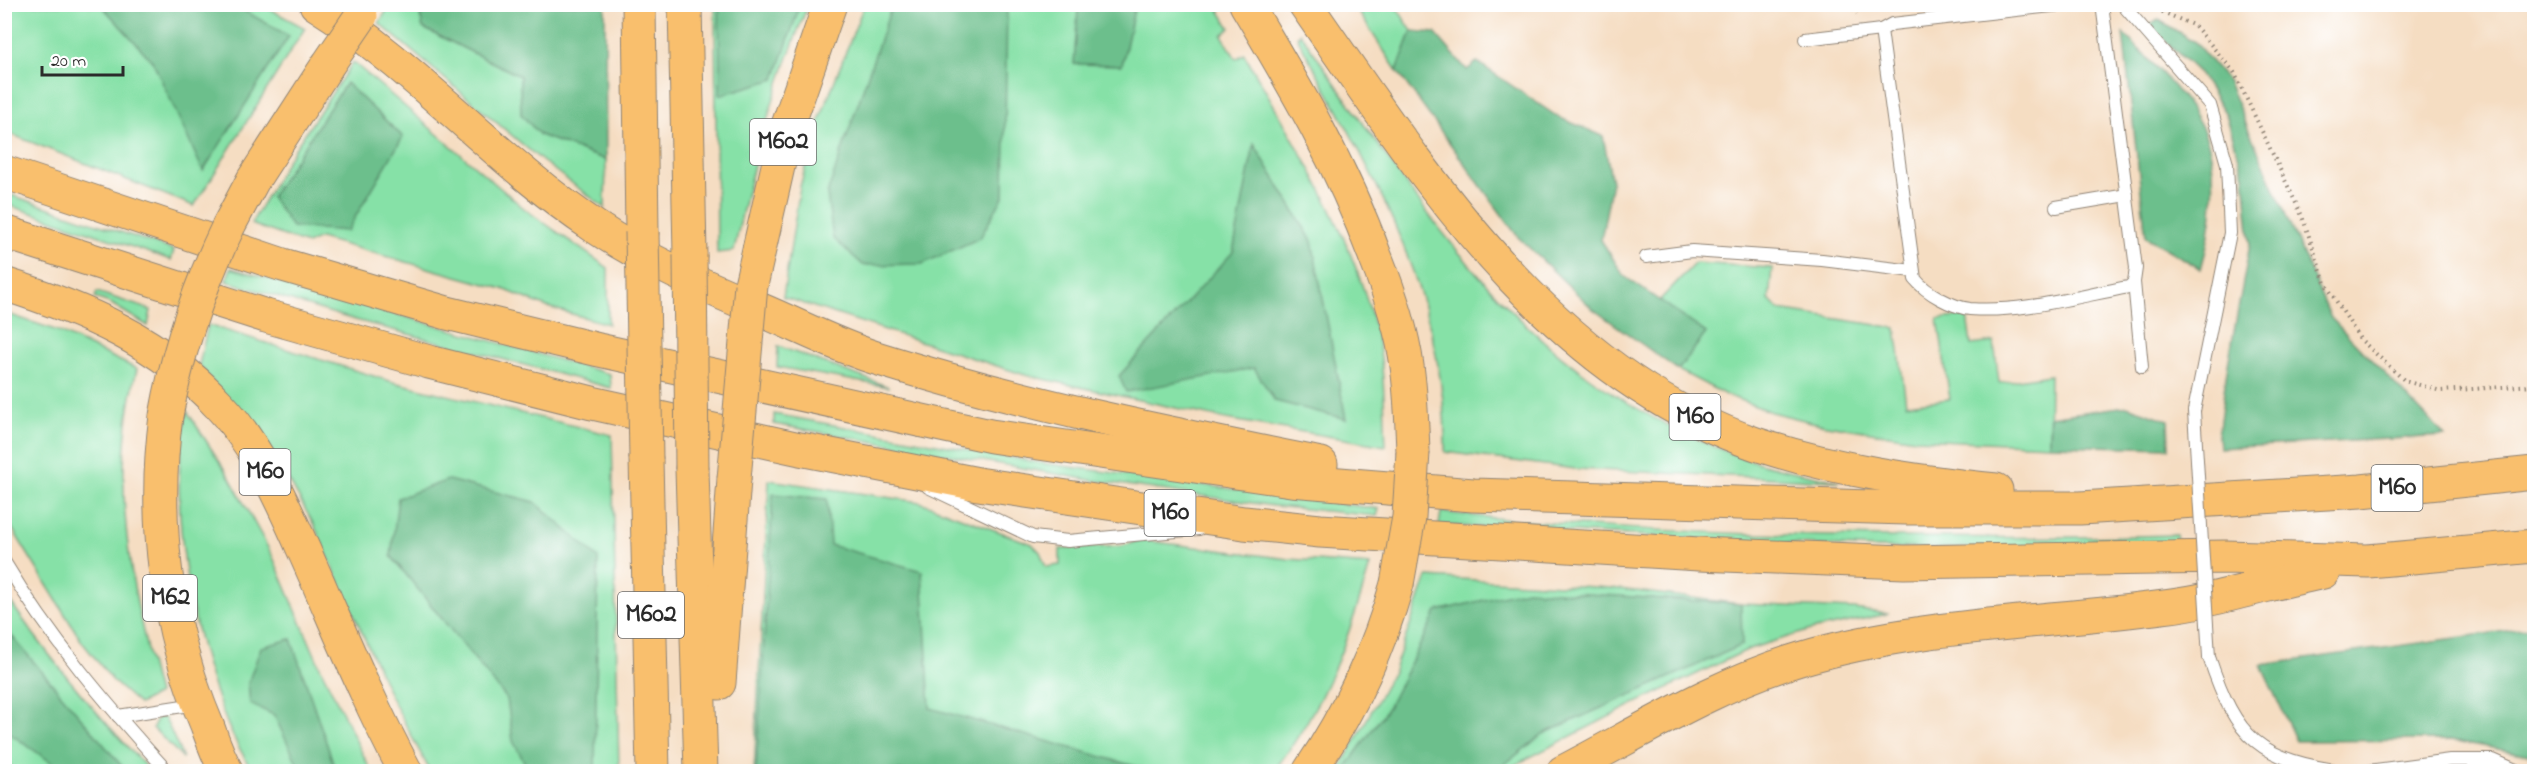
<svg xmlns="http://www.w3.org/2000/svg" width="2539" height="776" font-family="'Indie Flower',sans-serif">
<style>
.green{fill:#86e1a7;stroke:#588669;stroke-width:1.5}
.forest{fill:#6cbf8c;stroke:#4c755c;stroke-width:1.5}
.lines{fill:none;stroke-linecap:round;stroke-linejoin:round}
.service-casing{stroke:#908476;stroke-width:14}
.motorway-casing{stroke:#908476;stroke-width:35}
.path{stroke:#908476;stroke-width:4;stroke-dasharray:1.5 4.5;stroke-linecap:butt}
.service{stroke:#fff;stroke-width:12}
.motorway{stroke:#f9bf6d;stroke-width:33}
.service-bridge-casing{stroke:#908476;stroke-width:14;stroke-linecap:butt}
.motorway-bridge-casing{stroke:#908476;stroke-width:35;stroke-linecap:butt}
.service-bridge{stroke:#fff;stroke-width:12}
.motorway-bridge{stroke:#f9bf6d;stroke-width:33}
.labels{text-anchor:middle;dominant-baseline:central;stroke-width:4.5;stroke-linejoin:round;paint-order:stroke}
.shield{fill:#fff;stroke:#6b6b6b;stroke-width:1.5}
.shield-label{font-size:26px;font-weight:bold;fill:#2b2b2b}
</style>
<rect width="100%" height="100%" fill="#fff"/>
<filter id="ink" filterUnits="userSpaceOnUse"><feTurbulence type="fractalNoise" baseFrequency=".0167" numOctaves="2"/><feDisplacementMap in="SourceGraphic" scale="12" xChannelSelector="R" yChannelSelector="G"/><feConvolveMatrix kernelMatrix="1 2 1 2 8 2 1 2 1" color-interpolation-filters="sRGB"/></filter>
<filter id="wash" filterUnits="userSpaceOnUse"><feTurbulence type="fractalNoise" baseFrequency=".008" numOctaves="4" result="noise"/><feDisplacementMap in="SourceGraphic" scale="24" xChannelSelector="R" yChannelSelector="G"/><feGaussianBlur stdDeviation="1.35" result="paint"/><feColorMatrix in="noise" values="0 0 0 0 0 0 0 0 0 0 0 0 0 0 0 0 0 1.4 0 .05"/><feComposite in="paint" operator="in"/></filter>
<g filter="url(#wash)">
<rect width="100%" height="100%" fill="#f5ddc2"/>
<g class="green">
<path d="M4,5H262L305,28L194,206L5,132Z"/>
<path d="M390,5H418L423,28L520,76L521,114L540,135L606,160L605,208L541,160L379,23Z"/>
<path d="M715,5H808C775,86 751,165 734,251L717,253Z"/>
<path d="M864,5H1216L1230,28L1222,35L1236,59L1244,54C1297,145 1355,237 1378,341C1385,375 1384,412 1386,446L1226,419L1025,375L783,297L800,187L816,129Z"/>
<path d="M1354,5H1395L1412,31L1397,71Z"/>
<path d="M1300,33C1384,150 1462,282 1579,370C1627,406 1682,435 1738,456C1770,468 1806,474 1839,481L1575,469L1445,452C1448,299 1369,166 1297,37Z"/>
<path d="M353,62L526,210L608,268V324L547,307L503,289L320,238L307,244L251,224L288,159Z"/>
<path d="M5,193L174,250L171,260L5,204Z"/>
<path d="M1695,263L1772,268L1769,300L1779,310L1896,328L1906,404L1950,399L1938,319L1967,316L1971,345L1994,342L1999,383L2050,375L2049,445L1915,439L1820,424L1771,412L1724,394L1678,370L1706,333L1659,301Z"/>
<path d="M231,268L610,374L611,388L348,318L226,281Z"/>
<path d="M97,292L151,310L148,326L110,303L95,298Z"/>
<path d="M5,313L58,331L137,369C109,478 130,587 158,694L139,704L114,682L82,642L5,517Z"/>
<path d="M208,325L393,382L612,435L619,771H430L390,695L314,525L290,482L199,365Z"/>
<path d="M778,346L889,387L777,367Z"/>
<path d="M187,411L230,478L272,555L321,669L371,771H252C244,756 234,740 227,723C191,633 166,506 187,411Z"/>
<path d="M774,414L1041,463L1379,509L1377,516L1274,506L1090,480L774,424Z"/>
<path d="M769,480L920,502L1032,544L1040,552L1046,567L1060,565V549L1122,546L1141,540L1289,559L1370,565C1348,642 1324,706 1274,771L754,772Z"/>
<path d="M1441,512C1544,525 1649,530 1753,534C1895,538 2035,539 2176,535L2178,547L1876,548L1439,525Z"/>
<path d="M1427,577L1611,588L1741,604L1854,609L1888,614L1811,630L1749,649L1632,705L1503,771L1338,772L1394,670Z"/>
<path d="M4,592C47,657 97,715 150,771H18L5,762Z"/>
<path d="M162,717L165,718L183,758L153,728L157,718Z"/>
</g>
<g class="forest">
<path d="M86,5H234L289,36L203,171L153,62L103,7Z"/>
<path d="M418,5H605L606,160L540,135L521,114L520,76L423,28Z"/>
<path d="M719,5H800L775,79L720,95Z"/>
<path d="M892,5H1007L1004,195L980,238L922,264L863,265L833,238L827,194Z"/>
<path d="M1022,5H1135L1122,65L1074,64L1078,9Z"/>
<path d="M2159,20L2195,42L2227,80L2331,318L2445,436L2219,448L2218,435L2227,370L2250,244L2244,175L2226,114L2200,74L2147,24Z"/>
<path d="M1412,31L1435,33L1467,70L1477,62L1558,117L1603,136L1612,182L1601,240L1624,276L1706,333L1678,370L1593,309L1518,237L1397,71Z"/>
<path d="M2123,33C2150,61 2193,101 2206,137C2220,175 2212,231 2201,269L2146,237Z"/>
<path d="M346,83L403,137L347,231L292,227L271,197Z"/>
<path d="M1254,144L1312,241L1346,419L1275,401L1254,368L1126,392L1119,376L1233,252Z"/>
<path d="M2127,406L2168,420L2169,448L2049,445L2050,417Z"/>
<path d="M448,480L535,502L598,558L595,771H529L513,741L507,699L391,556L398,498Z"/>
<path d="M773,494L827,499L830,545L922,571L930,708L1152,771H756Z"/>
<path d="M1527,590L1741,604L1742,645L1543,734L1496,771H1343L1389,706L1437,611Z"/>
<path d="M2534,627V756L2451,740L2296,741L2261,665Z"/>
<path d="M4,628H5L126,771H64L5,730Z"/>
<path d="M291,639L336,771H301L274,715L250,704L248,683L261,647Z"/>
</g>
</g>
<g filter="url(#ink)">
<g class="lines">
<g class="service-casing">
<g id="service">
<path d="M2070,4L1892,24L1881,30L1915,279C1926,293 1952,307 1970,309C2022,313 2078,296 2129,287L2134,282L2136,268L2102,4"/>
<path d="M2122,4L2210,105L2227,164L2230,233L2194,411"/>
<path d="M1805,39L1881,30"/>
<path d="M2056,207L2127,195"/>
<path d="M1646,257L1692,251L1822,260L1913,271"/>
<path d="M2134,282L2142,367"/>
<path d="M928,487L1033,537L1068,541L1199,529"/>
<path d="M4,561C50,638 107,705 168,772"/>
<path d="M2209,657C2237,741 2259,759 2347,772"/>
<path d="M118,716L196,704"/>
<path d="M2361,772L2450,760H2493L2520,772"/>
</g>
</g>
<g class="motorway-casing">
<g id="motorway">
<path d="M316,4C417,67 495,160 594,226C646,261 704,286 761,310C799,326 837,346 876,358C1021,404 1172,434 1321,464"/>
<path d="M639,4L642,232"/>
<path d="M685,4L690,255"/>
<path d="M1246,4C1296,88 1341,164 1375,256C1389,291 1402,328 1407,366C1411,394 1412,423 1413,452"/>
<path d="M1305,4C1424,175 1549,373 1756,444C1834,470 1914,481 1996,490"/>
<path d="M4,172L283,265L447,313L599,350L991,436L1291,480L1473,495L1906,508H2080L2361,491L2534,473"/>
<path d="M229,225L253,180L327,66"/>
<path d="M4,232L266,316L429,362L592,403L800,449L978,484L1244,523L1320,531L1699,554L1904,562L2225,557L2368,561L2534,546"/>
<path d="M4,284C84,309 161,342 219,405C260,448 285,508 309,562C340,632 369,704 406,772"/>
<path d="M751,285L786,131L830,4"/>
<path d="M166,416C152,520 166,629 207,725C213,741 218,757 227,772"/>
<path d="M646,459L653,772"/>
<path d="M692,469L701,772"/>
<path d="M719,683L734,479"/>
<path d="M1309,772C1349,713 1378,652 1397,584"/>
<path d="M1563,772C1640,732 1716,684 1800,659C1917,624 2043,623 2163,607C2216,601 2270,583 2323,572"/>
</g>
</g>
<g class="path">
<path d="M1850,4L1857,14"/>
<path d="M2151,7L2195,26L2234,72L2302,216L2325,283L2360,339L2405,381L2441,391L2534,385"/>
</g>
<use href="#service" class="service"/>
<use href="#motorway" class="motorway"/>
<g class="service-bridge-casing">
<path id="service-bridge" d="M2194,411L2209,657"/>
</g>
<g class="motorway-bridge-casing">
<g id="motorway-bridge">
<path d="M327,66L361,16"/>
<path d="M642,232L646,459"/>
<path d="M690,255L692,469"/>
<path d="M166,416C178,348 199,287 229,225"/>
<path d="M734,479L751,285"/>
<path d="M1397,584L1409,517L1413,452"/>
</g>
</g>
<use href="#service-bridge" class="service-bridge"/>
<use href="#motorway-bridge" class="motorway-bridge"/>
</g>
</g>
<g class="labels">
<g class="shield">
<rect x="750" y="119" width="66" height="46" rx="4.5"/>
<rect x="1669.5" y="394" width="51" height="46" rx="4.5"/>
<rect x="239.5" y="449" width="51" height="46" rx="4.5"/>
<rect x="2371.5" y="465" width="51" height="46" rx="4.5"/>
<rect x="1144.5" y="490" width="51" height="46" rx="4.5"/>
<rect x="143" y="575" width="54" height="46" rx="4.5"/>
<rect x="618" y="592" width="66" height="46" rx="4.5"/>
</g>
<g class="shield-label">
<text x="783" y="142">M602</text>
<text x="1695" y="417">M60</text>
<text x="265" y="472">M60</text>
<text x="2397" y="488">M60</text>
<text x="1170" y="513">M60</text>
<text x="170" y="598">M62</text>
<text x="651" y="615">M602</text>
</g>
</g>
<rect width="2539" height="776" fill="none" stroke="#fff" stroke-width="24"/>
<path d="M42 66v9h81v-9" fill="none" stroke="#2b2b2b" stroke-width="3"/>
<text x="51" y="66" font-size="18" fill="#2b2b2b" stroke="#ffffff" stroke-width="4.5" paint-order="stroke">20 m</text>
</svg>
